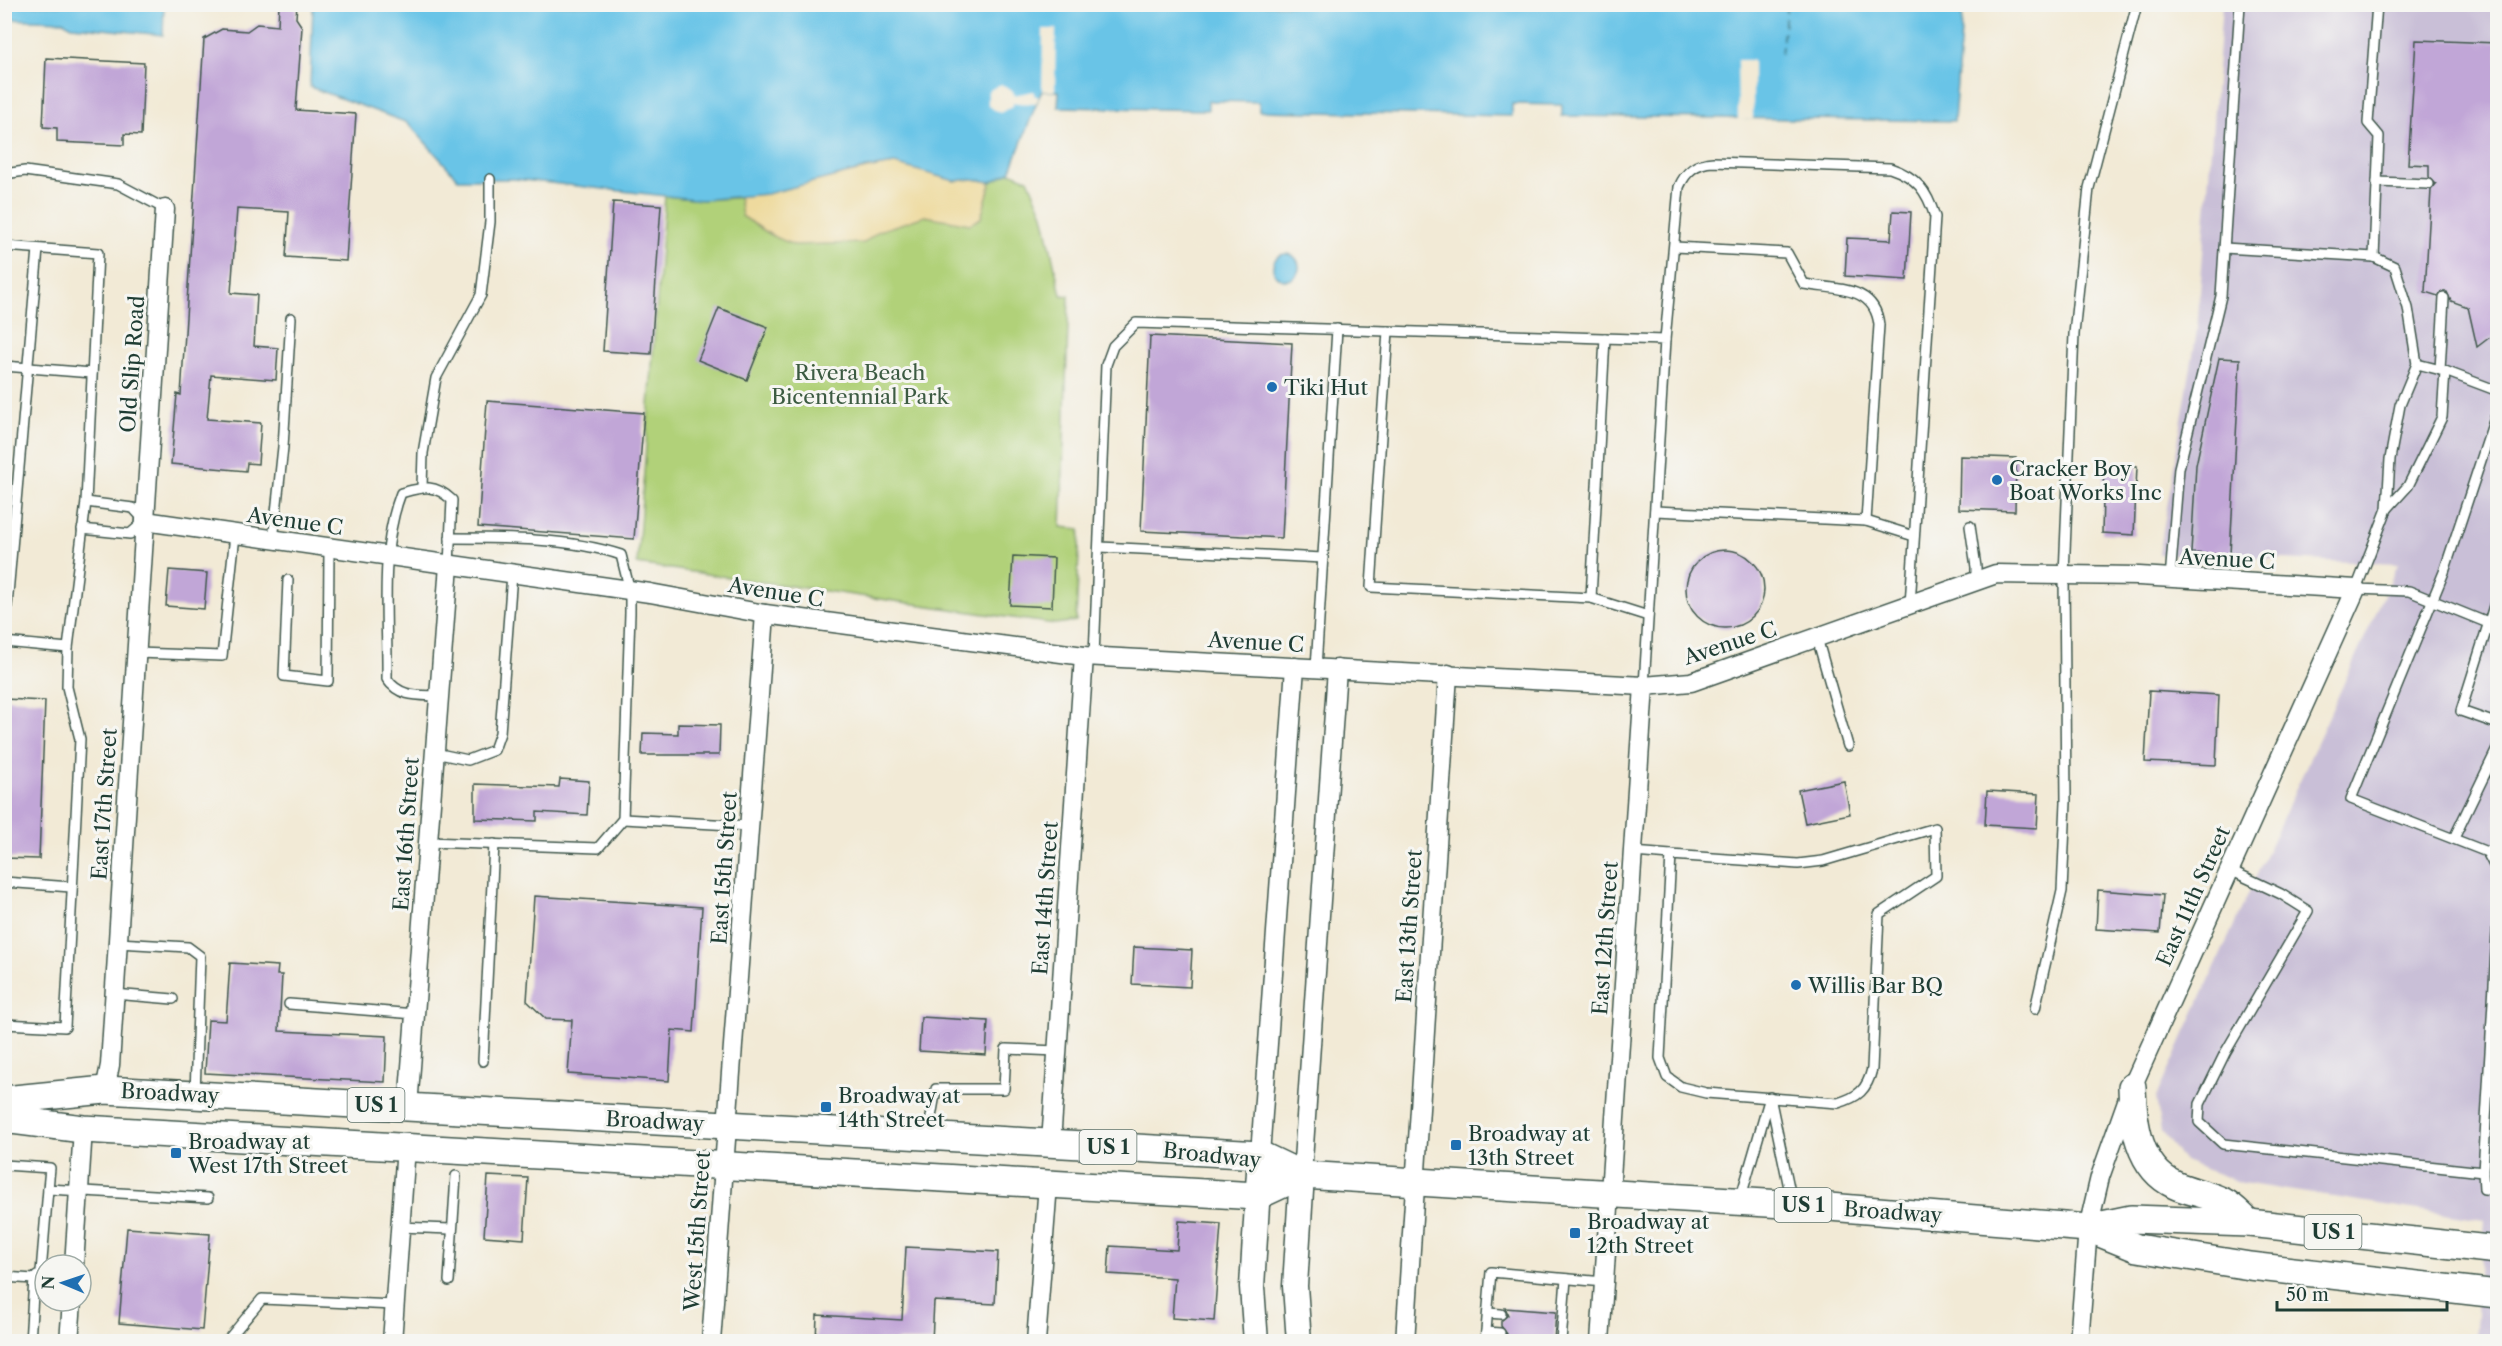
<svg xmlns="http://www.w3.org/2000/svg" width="2502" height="1346" font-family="'Libre Caslon Text',serif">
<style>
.industrial{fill:#c9bfd7}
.green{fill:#b1d179;stroke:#688756;stroke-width:1.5}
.sand{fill:#eeda9e;stroke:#868c69;stroke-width:1.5}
.water{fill:#69c4e7;stroke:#44808e;stroke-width:1.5}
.pier{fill:#f2ead6}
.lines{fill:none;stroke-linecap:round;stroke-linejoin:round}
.ferry{stroke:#325f61;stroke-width:1.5;stroke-dasharray:8 6;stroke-linecap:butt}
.building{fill:#c1a6d7}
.lane-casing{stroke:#3f574c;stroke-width:12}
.street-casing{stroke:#3f574c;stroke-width:21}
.secondary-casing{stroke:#3f574c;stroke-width:27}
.primary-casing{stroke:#3f574c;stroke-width:30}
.lane{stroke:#fff;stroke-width:9}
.street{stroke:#fff;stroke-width:18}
.secondary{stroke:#fff;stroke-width:24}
.primary{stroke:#fff;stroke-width:27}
.poi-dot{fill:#1f6fb2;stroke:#f6f6f2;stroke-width:2}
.labels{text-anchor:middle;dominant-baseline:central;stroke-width:6;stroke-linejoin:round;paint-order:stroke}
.shield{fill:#f6f6f2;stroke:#60746d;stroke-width:1.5}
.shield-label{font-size:20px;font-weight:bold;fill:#1f3d34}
.street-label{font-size:21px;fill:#1f3d34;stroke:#f6f6f2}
.park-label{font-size:21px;fill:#3c5b42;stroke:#f6f6f2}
.poi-label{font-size:21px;fill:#1f3d34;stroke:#f6f6f2;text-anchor:start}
</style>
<rect width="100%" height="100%" fill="#f6f6f2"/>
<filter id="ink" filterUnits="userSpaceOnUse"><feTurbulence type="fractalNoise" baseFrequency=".0167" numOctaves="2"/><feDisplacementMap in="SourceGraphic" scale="12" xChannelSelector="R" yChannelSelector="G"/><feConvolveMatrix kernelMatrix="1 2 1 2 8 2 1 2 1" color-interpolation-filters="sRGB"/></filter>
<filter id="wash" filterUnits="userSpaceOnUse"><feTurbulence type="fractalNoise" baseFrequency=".008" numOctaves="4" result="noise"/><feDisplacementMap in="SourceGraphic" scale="24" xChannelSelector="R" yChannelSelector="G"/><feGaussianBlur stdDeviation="1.35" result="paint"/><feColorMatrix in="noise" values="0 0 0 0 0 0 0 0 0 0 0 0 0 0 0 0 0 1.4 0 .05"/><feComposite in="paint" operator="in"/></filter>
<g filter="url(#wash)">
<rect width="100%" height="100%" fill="#f2ead6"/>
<path class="industrial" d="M2222,5H2497V1341H2475L2484,1220L2242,1183L2184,1161L2161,1132L2156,1097L2398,564L2159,554L2197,331Z"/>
<path class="green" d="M1010,172L1028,179L1043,214L1061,295L1069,296L1061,527L1080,529L1076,621L1055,624L637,564L665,196L702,200L991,182Z"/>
<path class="sand" d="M895,164L955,181L974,179L991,182L981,218L970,224L925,216L879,231L864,243L793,245L771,235L742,216L739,196C792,192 842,171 895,164Z"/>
<g class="water">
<path d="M4,5H164L163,35L72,26L63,21L5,19Z"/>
<path d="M313,5H1963L1954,121L1562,116V105L1512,104V116L1259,111V102L1208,101V110L1058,107L1059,91H1042L1039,97L1010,172L991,182L973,179L955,181L895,164L867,168L767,194L702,200L514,179H458L408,123L310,87Z"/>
<circle cx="1286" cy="267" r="13"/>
</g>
<g class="pier">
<path d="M1043,29H1056L1055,91H1042Z"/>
<path d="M1737,60H1753V119H1738Z"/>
<path d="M1001,84L1013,91L1014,95L1034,91V95L1039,97L1036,104L1013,103V106L1000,113L988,106V91Z"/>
</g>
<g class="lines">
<path class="ferry" d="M1781,54L1787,4"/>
</g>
<g id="blocks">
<g class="building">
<path d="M279,4H297L296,18L302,27L296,110L356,114L346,261L286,257L289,212L237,209L231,293L257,295L254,346L278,348L276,380L211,375L207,419L261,423L258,464L247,463L246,471L171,464L177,394L181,395L204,39L222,29L247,31L257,24L278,26Z"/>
<path d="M2416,40L2498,43V331L2477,347L2468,307L2451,301L2447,292H2442L2438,296L2425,292L2431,190L2436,184L2429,177V165L2408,164Z"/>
<path d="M46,58L144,63L141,135L124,134V145L57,142V128L43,127Z"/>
<path d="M613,202L661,205L651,354L603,351Z"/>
<path d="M1893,211L1911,212L1907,280L1845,276L1847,238L1891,240Z"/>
<path d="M719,308L768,327L747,380L698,360Z"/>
<path d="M1150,336L1292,343L1282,538L1141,531Z"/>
<path d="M2219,358L2240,359L2230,555L2191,553L2196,465Z"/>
<path d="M487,401L644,413L634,539L478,527Z"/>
<path d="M1960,456L2016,458L2015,511L1959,509Z"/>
<path d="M2104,465L2137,466L2134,535L2102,533Z"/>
<circle cx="1725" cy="589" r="39"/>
<path d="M1013,556L1054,558L1052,607L1010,605Z"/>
<path d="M169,570L207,573L204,609L166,606Z"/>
<path d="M2149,691L2219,695L2216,765L2145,762Z"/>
<path d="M4,699L45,701L39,859L4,858Z"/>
<path d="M678,724L720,725L719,755H642L643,733L678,734Z"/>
<path d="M560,779L589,781L587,815L537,812V821L475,819V784L559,787Z"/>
<path d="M1844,781L1850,814L1805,823L1798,790Z"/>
<path d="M1987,791L2039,794L2037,828L1985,825Z"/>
<path d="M2098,890L2163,895L2160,933L2096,929Z"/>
<path d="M534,896L702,907L694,1032L672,1030L669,1081L568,1074L572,1020L546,1019L527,1001Z"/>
<path d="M1134,947L1192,950L1190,987L1132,984Z"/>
<path d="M230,963L278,966L277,975H282L279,1031L387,1036L385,1082L205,1073L208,1020L226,1021Z"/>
<path d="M921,1017L988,1021L986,1055L919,1051Z"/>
<path d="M488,1176L528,1178L524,1239L484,1236Z"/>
<path d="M1179,1221L1221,1224L1214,1321L1172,1318L1175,1278L1108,1274L1110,1246L1177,1250Z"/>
<path d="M127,1228L210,1234L202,1330L119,1323Z"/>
<path d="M906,1247L998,1252L995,1304L934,1301L932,1341H816L817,1315L902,1320Z"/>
<path d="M1505,1308L1556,1312L1554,1341H1499L1507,1334L1501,1326V1321L1508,1315Z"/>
</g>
</g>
</g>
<g filter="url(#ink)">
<use href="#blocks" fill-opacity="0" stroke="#3f574c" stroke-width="1.5"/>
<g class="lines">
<g class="lane-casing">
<g id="lane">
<path d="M4,174L25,171L118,184L165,209"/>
<path d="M2377,182L2429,184"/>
<path d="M4,246L98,253L86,502L68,648L4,642"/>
<path d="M1675,247L1787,253L1804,284C1836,290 1875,285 1879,325L1866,521"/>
<path d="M2224,248L2374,257L2395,267L2408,308L2417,364L2400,405L2390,459L2387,509L2356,589L2409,591L2488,623"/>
<path d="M2374,257L2379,136L2368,123L2377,4"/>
<path d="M1388,331L1371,587L1591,598L1605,338"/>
<path d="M1665,340L1679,187C1686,171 1696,163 1713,162L1890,168C1917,177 1927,191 1935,217L1910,605"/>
<path d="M4,366L92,373"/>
<path d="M2440,370L2444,298"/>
<path d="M2445,371L2498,391"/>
<path d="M2498,409L2444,572L2351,799L2487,852L2498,873"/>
<path d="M422,487L423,453L436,378L481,295L490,222V179"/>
<path d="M2387,509L2408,486L2442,417L2445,371L2417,364"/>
<path d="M1655,511L1866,521L1914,536"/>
<path d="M1970,526L1976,567V582"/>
<path d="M82,529L130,534L145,521L133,508L86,502"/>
<path d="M273,541L283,447L291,318"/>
<path d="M1100,547L1323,558"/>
<path d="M2170,579L2179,468L2221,296L2240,4"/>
<path d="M288,580L284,676L328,681L329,549"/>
<path d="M2498,593L2461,711L2498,724"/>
<path d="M1591,598L1648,616"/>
<path d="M1817,638L1848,746"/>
<path d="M4,640L38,249"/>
<path d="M137,653L222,656L235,535"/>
<path d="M1094,656L1106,365L1113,346L1136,323L1665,340L1644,686"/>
<path d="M1316,668L1337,329"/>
<path d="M439,696C419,695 400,698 387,679C388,619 379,550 401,493C423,487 434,483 452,500L449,565"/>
<path d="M435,753L468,760L494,750L500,733L512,574"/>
<path d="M623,819L750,826"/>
<path d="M1935,828L1936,876L1879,914L1872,1069C1867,1090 1858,1097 1838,1103L1706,1093L1681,1087L1667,1077L1660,1058L1671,855L1798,864L1823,861Z"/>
<path d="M2454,838L2498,747"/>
<path d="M428,842L598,848L623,819L630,613V591L621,555C571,538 503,538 450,538"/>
<path d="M1633,852L1671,855"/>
<path d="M2230,870L2281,894L2308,911L2225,1053L2200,1104L2199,1122L2223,1144L2483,1172"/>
<path d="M4,882L71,887"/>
<path d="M2498,916L2483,1172L2484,1189L2498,1190"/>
<path d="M118,943L188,947L200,956L195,1093"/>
<path d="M114,994L173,999"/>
<path d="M289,1004L415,1014"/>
<path d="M2035,1009L2062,891L2066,802L2064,575L2074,334L2089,188L2137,4"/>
<path d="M4,1024L65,1027L80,739L67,687L68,648"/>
<path d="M483,1061L494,844"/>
<path d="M928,1134L936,1089H1004L1006,1049L1057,1051"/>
<path d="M4,1165L50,1168L48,1189L208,1198"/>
<path d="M1740,1200L1770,1097L1792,1202"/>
<path d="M400,1227L450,1229"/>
<path d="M41,1272L48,1189"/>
<path d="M4,1277L34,1279L37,1276"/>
<path d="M449,1281L456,1176"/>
<path d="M1488,1313L1501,1314"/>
<path d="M1486,1332L1500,1333"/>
<path d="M30,1342L34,1279"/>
<path d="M226,1342L262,1299L394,1305"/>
<path d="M1485,1342L1491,1272L1604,1282"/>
<path d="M1561,1342L1566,1279"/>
</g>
</g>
<g class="street-casing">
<g id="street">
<path d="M145,521L650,593L765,614L1084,656L1644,686L1691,682L1996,574L2139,576L2356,589L2132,1087L2100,1177L2088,1228L2079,1342"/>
<path d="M105,1090L110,1065L165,209"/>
<path d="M408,1107L449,565"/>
<path d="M1051,1143L1084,656"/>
<path d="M1260,1155L1295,667"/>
<path d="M1302,1175L1337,669"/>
<path d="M74,1265L83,1129"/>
<path d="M69,1342L72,1301"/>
<path d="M392,1342L406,1147"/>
<path d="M711,1342L765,614"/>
<path d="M1036,1342L1048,1184"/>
<path d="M1405,1342L1448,674"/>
<path d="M1600,1342L1644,686"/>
</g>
</g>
<g class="secondary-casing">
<g id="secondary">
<path d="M1256,1342L1252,1287L1260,1155"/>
<path d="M1299,1342L1295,1286L1302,1175"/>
</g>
</g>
<g class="primary-casing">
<g id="primary">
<path d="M2132,1087C2133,1122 2138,1168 2175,1185C2190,1192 2209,1194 2224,1202C2233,1206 2241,1216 2249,1223"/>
<path d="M4,1100L105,1090L1260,1155L1302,1175L1817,1206L2088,1228L2137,1248L2250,1266L2498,1294"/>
<path d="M4,1119L83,1129L1257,1196L1302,1175"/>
<path d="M2088,1228L2131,1219L2249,1223L2498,1250"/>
</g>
</g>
<use href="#lane" class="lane"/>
<use href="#street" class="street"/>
<use href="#secondary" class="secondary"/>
<use href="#primary" class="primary"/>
</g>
</g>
<g class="poi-dot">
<circle cx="1272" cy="387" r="6"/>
<circle cx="1997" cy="480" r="6"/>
<circle cx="1796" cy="985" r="6"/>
<rect x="820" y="1101" width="12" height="12" rx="3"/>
<rect x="1450" y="1139" width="12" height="12" rx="3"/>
<rect x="170" y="1147" width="12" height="12" rx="3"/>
<rect x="1569" y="1227" width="12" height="12" rx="3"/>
</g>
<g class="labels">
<g class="shield">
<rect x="347.5" y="1088" width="57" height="34" rx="4.5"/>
<rect x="1079.5" y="1130" width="57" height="34" rx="4.5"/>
<rect x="1774.5" y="1188" width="57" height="34" rx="4.5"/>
<rect x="2304.5" y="1215" width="57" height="34" rx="4.5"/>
</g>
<g class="shield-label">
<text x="376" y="1105">US 1</text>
<text x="1108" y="1147">US 1</text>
<text x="1803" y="1205">US 1</text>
<text x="2333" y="1232">US 1</text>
</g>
<g class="street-label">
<text transform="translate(132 364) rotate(-86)">Old Slip Road</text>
<text transform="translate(295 521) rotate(8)">Avenue C</text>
<text transform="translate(2227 559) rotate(3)">Avenue C</text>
<text transform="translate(776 592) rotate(9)">Avenue C</text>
<text transform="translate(1256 642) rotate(3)">Avenue C</text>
<text transform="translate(1730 643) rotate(-18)">Avenue C</text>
<text transform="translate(104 804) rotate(-86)">East 17th Street</text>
<text transform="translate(406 834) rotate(-86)">East 16th Street</text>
<text transform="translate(724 868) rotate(-86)">East 15th Street</text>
<text transform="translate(2193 896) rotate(-66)">East 11th Street</text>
<text transform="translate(1045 898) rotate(-86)">East 14th Street</text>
<text transform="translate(1409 926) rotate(-86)">East 13th Street</text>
<text transform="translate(1605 938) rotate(-86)">East 12th Street</text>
<text transform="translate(170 1093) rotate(3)">Broadway</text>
<text transform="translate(655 1121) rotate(3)">Broadway</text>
<text transform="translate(1212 1155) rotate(6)">Broadway</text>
<text transform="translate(1893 1212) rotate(4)">Broadway</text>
<text transform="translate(697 1231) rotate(-86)">West 15th Street</text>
</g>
<g class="park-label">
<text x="860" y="372">Rivera Beach<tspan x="860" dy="24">Bicentennial Park</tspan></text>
</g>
<g class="poi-label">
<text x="1284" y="387">Tiki Hut</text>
<text x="2009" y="468">Cracker Boy<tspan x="2009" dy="24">Boat Works Inc</tspan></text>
<text x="1808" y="985">Willis Bar BQ</text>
<text x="838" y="1095">Broadway at<tspan x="838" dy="24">14th Street</tspan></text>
<text x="1468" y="1133">Broadway at<tspan x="1468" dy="24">13th Street</tspan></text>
<text x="188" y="1141">Broadway at<tspan x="188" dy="24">West 17th Street</tspan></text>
<text x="1587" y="1221">Broadway at<tspan x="1587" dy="24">12th Street</tspan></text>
</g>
</g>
<rect width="2502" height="1346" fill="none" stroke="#f6f6f2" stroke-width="24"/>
<g transform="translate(63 1283) rotate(272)"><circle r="28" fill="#f6f6f2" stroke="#a0aca6" stroke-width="1.5"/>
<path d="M0-4.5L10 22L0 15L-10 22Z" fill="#1f6fb2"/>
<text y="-9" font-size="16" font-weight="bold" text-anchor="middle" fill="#1f3d34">N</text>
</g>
<path d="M2277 1301v9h170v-9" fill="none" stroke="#1f3d34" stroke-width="3"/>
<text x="2286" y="1301" font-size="18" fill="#1f3d34" stroke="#f6f6f2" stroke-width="4.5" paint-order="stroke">50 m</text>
</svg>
